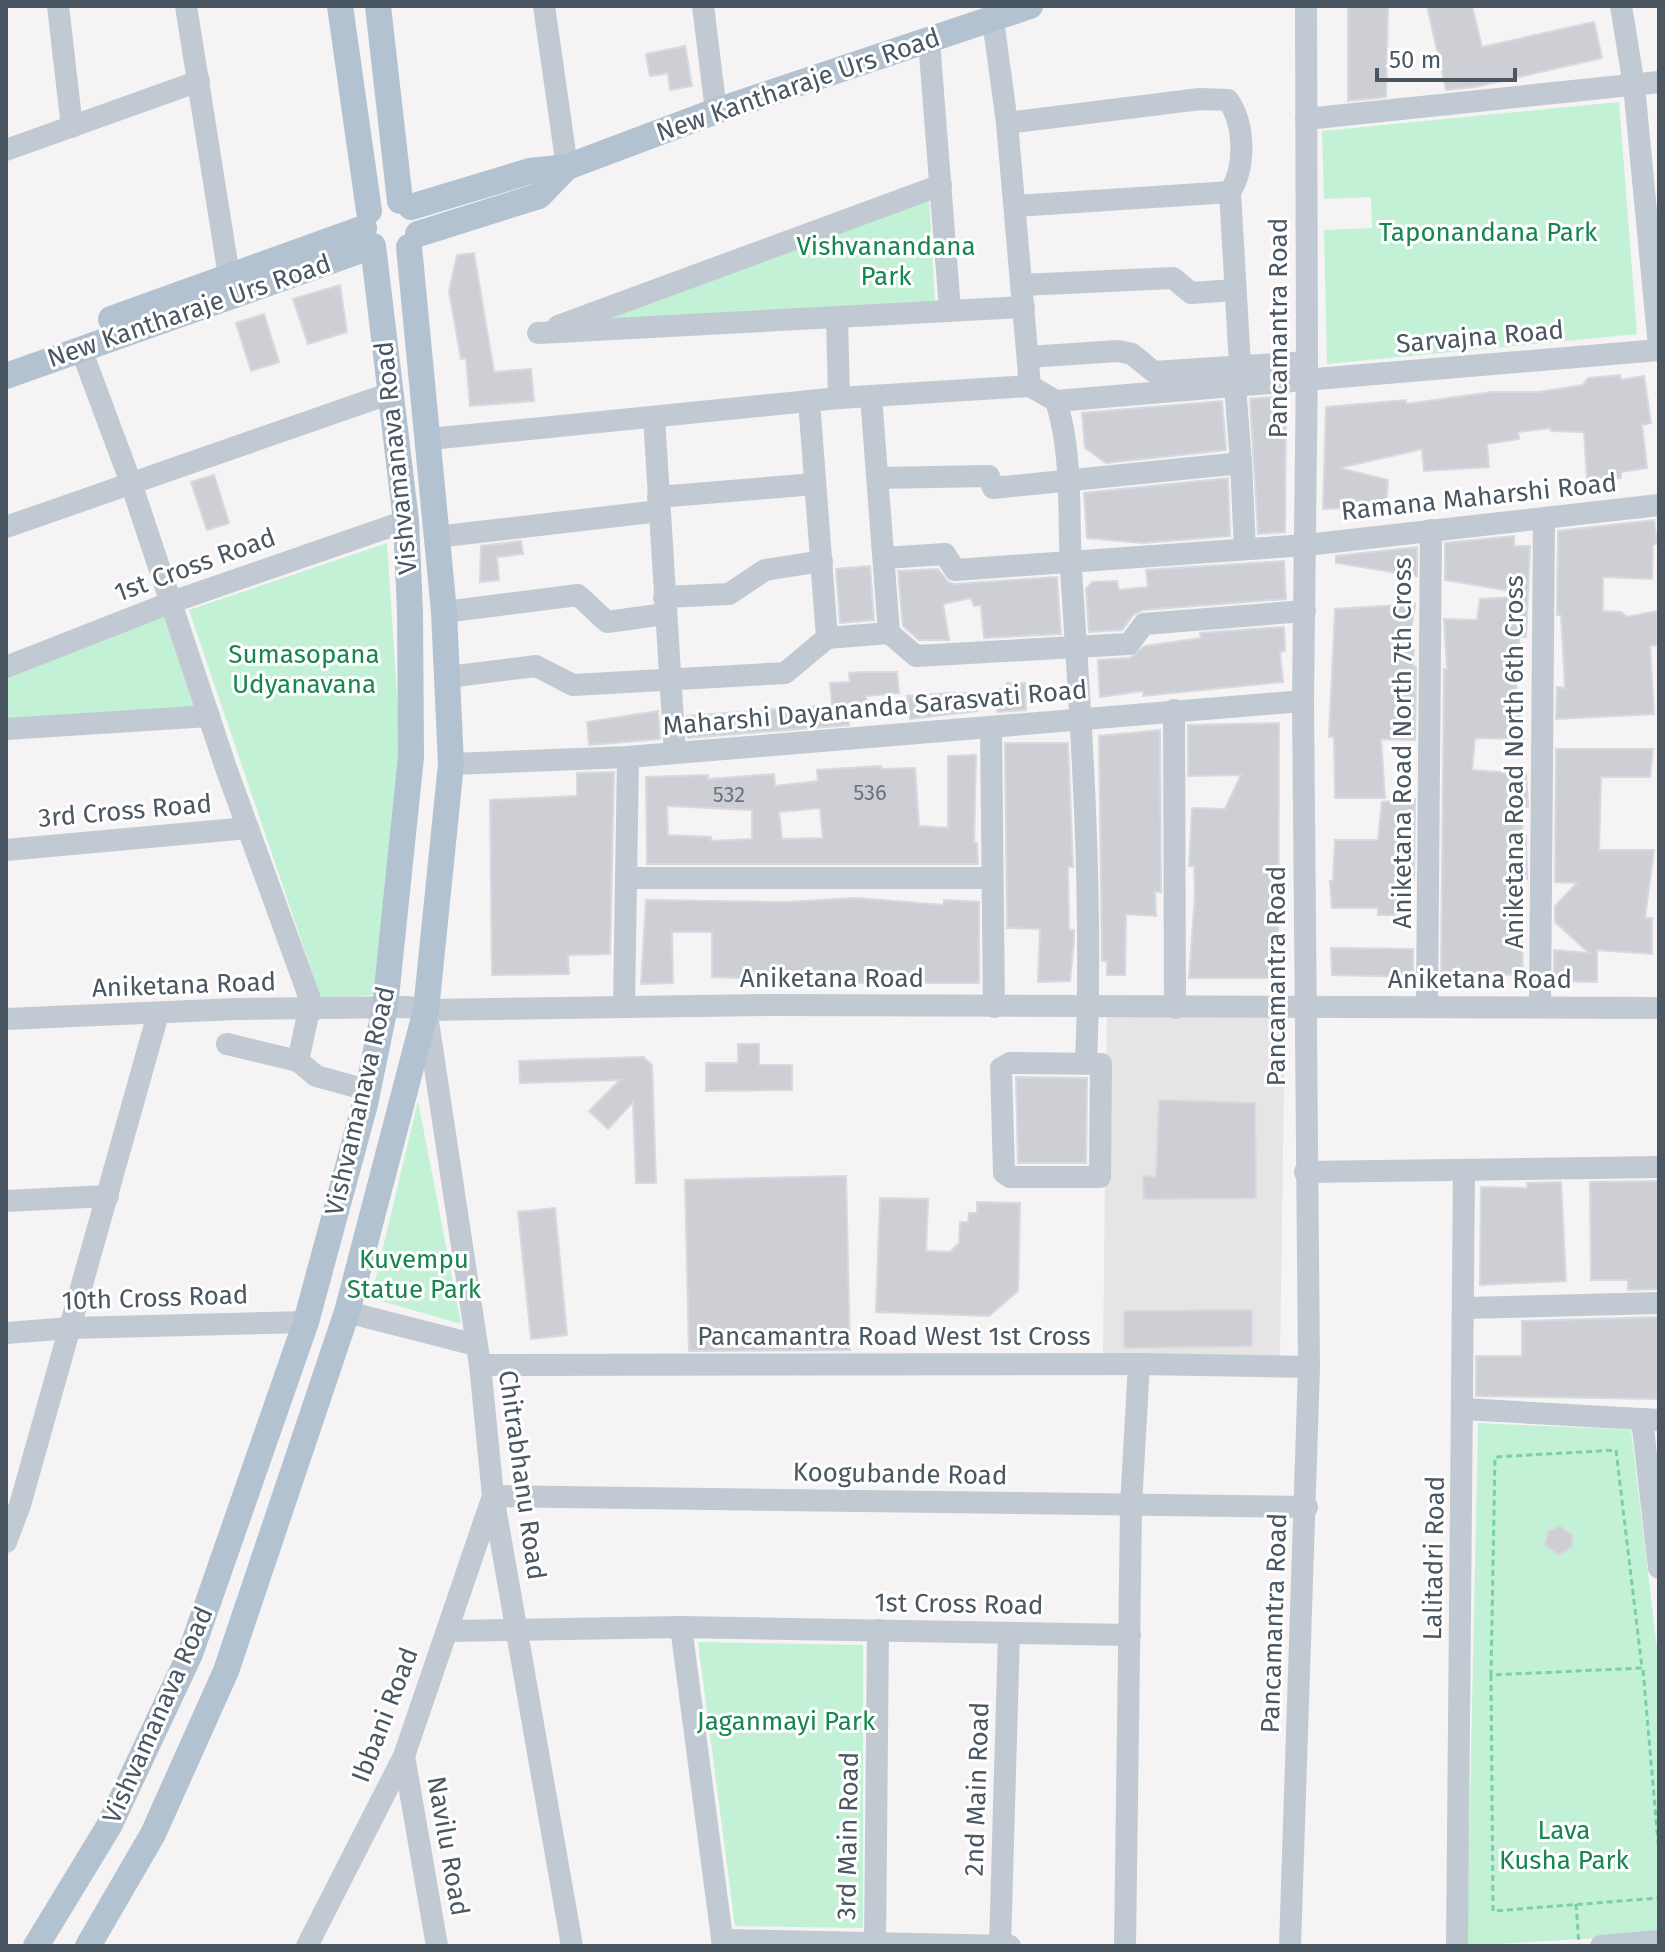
<svg xmlns="http://www.w3.org/2000/svg" width="1665" height="1952" font-family="'Fira Sans',sans-serif">
<style>
.education{fill:#e6e4e5}
.green{fill:#c3f1d5}
.building{fill:#cdcfd5;stroke:#d7d9de;stroke-width:2;fill-rule:evenodd}
.lines{fill:none;stroke-linecap:round;stroke-linejoin:round}
.path{stroke:#7ad0a6;stroke-width:3;stroke-dasharray:6 4;stroke-linecap:butt}
.minor{stroke:#c1cad2;stroke-width:22}
.major{stroke:#b3c2d1;stroke-width:26}
.labels{text-anchor:middle;dominant-baseline:central;stroke-width:6;stroke-linejoin:round;paint-order:stroke}
.number-label{font-size:22px;fill:#6b747e}
.street-label{font-size:26px;fill:#4a5661;stroke:#fff}
.park-label{font-size:26px;fill:#17864f;stroke:#fff}
</style>
<rect width="100%" height="100%" fill="#f5f3f3"/>
<path class="education" d="M1107,1014L1285,1015L1280,1357H1103Z"/>
<g class="green">
<path d="M1619,102L1637,334L1327,364L1324,230L1372,228L1371,197L1324,199L1322,131Z"/>
<path d="M929,198L935,301L595,320Z"/>
<path d="M387,543L401,755L373,995L321,998L189,610Z"/>
<path d="M166,610L200,710L6,721V675Z"/>
<path d="M418,1101L461,1324L371,1298Z"/>
<path d="M1478,1423L1631,1430L1659,1665V1934L1467,1946Z"/>
<path d="M698,1642L863,1645V1928L735,1926Z"/>
</g>
<g class="building">
<path d="M1348,6H1388L1386,97L1348,101Z"/>
<path d="M1427,6H1472L1482,47L1594,22L1602,58L1475,87L1446,90Z"/>
<path d="M685,46L692,86L670,90L668,73L650,76L646,54Z"/>
<path d="M474,253L494,372L531,369L534,401L470,406L466,358L461,359L449,291L457,255Z"/>
<path d="M340,285L347,332L308,344L293,299Z"/>
<path d="M264,314L279,362L251,371L236,323Z"/>
<path d="M1620,375L1621,380L1644,376L1651,423L1642,425L1647,468L1621,472V478L1587,479L1584,432L1551,431V428L1518,432L1519,439L1487,444L1489,467L1424,471L1422,449L1339,468L1388,480L1386,506L1323,509L1326,407L1406,400V404L1492,392H1539L1583,385L1588,378Z"/>
<path d="M1286,396L1285,532L1258,534L1250,399Z"/>
<path d="M1222,401L1226,450L1106,463L1085,448L1082,413Z"/>
<path d="M214,475L229,523L207,530L191,482Z"/>
<path d="M1228,478L1230,536L1142,543L1087,538L1084,493Z"/>
<path d="M1654,520L1657,544H1653L1652,579L1603,577V611L1621,612L1627,617L1657,611V645L1650,646L1654,714L1556,719L1557,687L1565,688L1561,615H1557L1558,531Z"/>
<path d="M1514,536V546H1530L1526,637H1519L1520,668H1514L1524,739L1475,738L1472,770L1526,774L1528,807H1523L1522,836H1526L1527,879H1519L1518,910L1513,909L1511,944L1522,943L1523,975L1472,974L1471,978L1441,979L1444,669H1447L1444,619L1477,620L1480,599L1511,597V591L1445,580V543Z"/>
<path d="M521,541L523,554L497,557L499,580L480,582L481,546Z"/>
<path d="M1417,547V576L1336,563V556Z"/>
<path d="M1284,561L1286,599L1143,610L1133,615L1122,630L1089,632L1086,589L1092,582L1117,581L1119,590L1148,587L1146,570Z"/>
<path d="M870,566L874,620L840,623L836,569Z"/>
<path d="M938,569L948,582L955,584L1057,577L1061,634L984,638L981,605L974,606L971,598L943,604L949,640H919L903,626L898,571Z"/>
<path d="M1415,604L1408,650H1414L1413,666L1416,667L1415,740L1381,739L1385,798H1335L1334,737H1329L1335,609Z"/>
<path d="M1284,627L1285,651L1280,652L1283,682L1143,696V691L1100,697L1098,660L1130,658L1145,646L1201,638L1200,633Z"/>
<path d="M864,672H897L899,693L866,696L868,712L848,714L849,725L688,738L687,716L832,705L830,683L850,682L849,673Z"/>
<path d="M1007,683H1025L1026,710L997,712L995,690L1008,689Z"/>
<path d="M950,693H978L977,711L910,719L907,696Z"/>
<path d="M658,711L660,739L589,745L587,722Z"/>
<path d="M1279,723L1278,978H1189L1195,894L1194,866H1189L1192,808L1225,809L1241,775L1188,776V725Z"/>
<path d="M1160,730L1161,892H1155L1156,916L1126,914L1125,975H1107V961H1102L1099,736Z"/>
<path d="M1005,743H1068L1073,867H1068L1069,930H1074V940L1070,981L1038,982L1040,929L1007,928Z"/>
<path d="M1556,749H1653L1650,777H1601L1599,850H1654L1645,918H1652V954L1597,950V982L1554,981V950L1589,953L1555,922V906L1577,883L1555,882Z"/>
<path d="M976,755L974,843H977L978,864H647L646,777L708,775V779L774,774L775,786L818,781L817,770L881,766L882,769L915,768L919,826L948,828V756ZM667,806L752,810V839L711,841V837L668,835ZM820,808L823,838L782,839L779,812Z"/>
<path d="M614,772L610,954L568,955L569,974L492,975L490,800L577,796V773Z"/>
<path d="M1415,799L1414,878H1403L1404,915H1378V908H1332L1330,881H1333L1335,840H1378L1382,802Z"/>
<path d="M856,898L944,905V900L979,902V983H807V980L712,977V932H672L673,983L641,984L646,900L786,902Z"/>
<path d="M1331,948L1413,949V977L1332,975Z"/>
<path d="M738,1044H759V1065H792V1090L706,1091V1063H738Z"/>
<path d="M643,1057L652,1065L656,1183H636L633,1102L608,1129L589,1111L620,1080L520,1083L519,1061Z"/>
<path d="M1016,1077L1087,1078L1086,1163H1018Z"/>
<path d="M1159,1100L1255,1103L1256,1198L1144,1199L1143,1176L1156,1177Z"/>
<path d="M846,1176L850,1350L689,1351L685,1180Z"/>
<path d="M1659,1181V1289L1628,1290V1280H1591L1590,1182Z"/>
<path d="M1561,1182L1566,1281L1480,1285L1481,1187L1527,1188V1183Z"/>
<path d="M880,1198L928,1199L926,1251L950,1252L959,1243L960,1222H968L969,1213H977V1202L1020,1203L1018,1291L989,1316L876,1312Z"/>
<path d="M555,1208L567,1335L531,1339L518,1212Z"/>
<path d="M1252,1310V1346L1124,1348V1311Z"/>
<path d="M1659,1317V1399L1476,1396V1356H1522V1321Z"/>
<path d="M1560,1526L1572,1535L1573,1546L1559,1555L1545,1545L1548,1531Z"/>
</g>
<g class="lines">
<g class="path">
<path d="M1616,1450L1642,1668L1491,1675L1495,1457Z"/>
<path d="M1643,1670L1659,1853"/>
<path d="M1491,1675L1493,1911L1659,1898"/>
<path d="M1576,1904L1579,1946"/>
</g>
<g class="minor">
<path d="M58,6L72,127"/>
<path d="M186,6L229,276"/>
<path d="M544,6L567,167"/>
<path d="M703,6L716,111"/>
<path d="M1621,6L1634,86L1659,347"/>
<path d="M993,20L1007,123L1030,386"/>
<path d="M929,41L950,310"/>
<path d="M1306,119L1659,82"/>
<path d="M1007,123L1200,99L1228,100C1245,124 1246,167 1230,192"/>
<path d="M6,150L199,81"/>
<path d="M1015,206L1230,192L1240,365"/>
<path d="M1022,285L1173,278L1191,293L1235,290"/>
<path d="M837,318L839,398"/>
<path d="M558,326L941,185"/>
<path d="M538,333L1024,307"/>
<path d="M81,349L131,483L226,768L314,1010"/>
<path d="M1028,357L1118,351L1132,354L1154,372L1307,362"/>
<path d="M1235,385L1241,463"/>
<path d="M1030,386L1056,401C1073,453 1068,516 1071,570C1082,733 1093,899 1086,1063"/>
<path d="M871,396L889,633L916,656L1129,644L1144,624L1305,611"/>
<path d="M809,401L827,638"/>
<path d="M1056,401L1659,350"/>
<path d="M654,417L675,753"/>
<path d="M430,439L839,398L1030,386"/>
<path d="M878,478L989,476L993,488L1241,463L1245,549"/>
<path d="M658,497L815,484"/>
<path d="M6,527L391,393"/>
<path d="M436,537L659,511"/>
<path d="M884,558L945,554L955,570L1306,545L1659,505"/>
<path d="M664,597L729,594L765,570L822,561"/>
<path d="M444,612L578,595L607,622L665,614"/>
<path d="M6,667L172,602L406,521"/>
<path d="M448,677L536,666L573,685L785,673L827,638L889,633"/>
<path d="M1174,710L1175,1008"/>
<path d="M991,727L994,1007"/>
<path d="M6,729L209,716"/>
<path d="M451,764L628,757L1303,701"/>
<path d="M6,850L248,828"/>
<path d="M626,878H992"/>
<path d="M1427,1005L1431,530"/>
<path d="M624,1006L628,757"/>
<path d="M1540,1007L1544,518"/>
<path d="M427,1015L480,1365L493,1496L572,1946"/>
<path d="M6,1019L236,1009L408,1007L426,1010L771,1005L1659,1008"/>
<path d="M227,1044L298,1061L316,1076L367,1090"/>
<path d="M298,1061L309,1010"/>
<path d="M1010,1063L1101,1064L1100,1177H1010L1004,1173L1001,1068Z"/>
<path d="M1305,1172L1659,1167"/>
<path d="M6,1201L108,1196"/>
<path d="M1465,1308L1659,1303"/>
<path d="M347,1312L476,1345"/>
<path d="M6,1333L71,1328L306,1322"/>
<path d="M480,1365L1139,1364L1309,1367"/>
<path d="M1463,1409L1659,1420"/>
<path d="M1642,1419L1659,1568"/>
<path d="M6,1542L20,1505L158,1014"/>
<path d="M681,1627L723,1946"/>
<path d="M447,1631L681,1627L1130,1635"/>
<path d="M404,1756L437,1946"/>
<path d="M722,1940L1010,1946"/>
<path d="M307,1946L404,1756L493,1496L1307,1507"/>
<path d="M875,1946L878,1630"/>
<path d="M1000,1946L1009,1633"/>
<path d="M1125,1946L1131,1505L1139,1364"/>
<path d="M1290,1946L1309,1367L1303,701L1307,362L1306,6"/>
<path d="M1457,1946L1464,1170"/>
<path d="M1601,1946L1659,1941"/>
</g>
<g class="major">
<path d="M340,6L369,211"/>
<path d="M378,6L400,201"/>
<path d="M411,207L530,171L567,167L716,111L1030,6"/>
<path d="M418,234L539,196L567,167"/>
<path d="M111,319L364,228"/>
<path d="M6,376L373,246L406,521L410,611L411,757L385,1007L365,1104L306,1322L190,1654L109,1826L36,1946"/>
<path d="M88,1946L153,1834L226,1671L347,1312L426,1010L451,764L444,612L409,247"/>
</g>
</g>
<g class="labels">
<g class="number-label">
<text x="870" y="792">536</text>
<text x="729" y="794">532</text>
</g>
<g class="street-label">
<text transform="translate(798 85) rotate(-19)">New Kantharaje Urs Road</text>
<text transform="translate(189 311) rotate(-19)">New Kantharaje Urs Road</text>
<text transform="translate(1278 328) rotate(-90)">Pancamantra Road</text>
<text transform="translate(1480 337) rotate(-5)">Sarvajna Road</text>
<text transform="translate(396 458) rotate(-96)">Vishvamanava Road</text>
<text transform="translate(1479 497) rotate(-6)">Ramana Maharshi Road</text>
<text transform="translate(195 565) rotate(-20)">1st Cross Road</text>
<text transform="translate(875 708) rotate(-5)">Maharshi Dayananda Sarasvati Road</text>
<text transform="translate(1402 743) rotate(-90)">Aniketana Road North 7th Cross</text>
<text transform="translate(1514 762) rotate(-90)">Aniketana Road North 6th Cross</text>
<text transform="translate(125 811) rotate(-5)">3rd Cross Road</text>
<text transform="translate(1276 976) rotate(-90)">Pancamantra Road</text>
<text x="832" y="978">Aniketana Road</text>
<text x="1480" y="979">Aniketana Road</text>
<text transform="translate(184 985) rotate(-2)">Aniketana Road</text>
<text transform="translate(360 1101) rotate(-77)">Vishvamanava Road</text>
<text transform="translate(155 1298) rotate(-2)">10th Cross Road</text>
<text x="894" y="1336">Pancamantra Road West 1st Cross</text>
<text transform="translate(900 1474) rotate(1)">Koogubande Road</text>
<text transform="translate(522 1475) rotate(82)">Chitrabhanu Road</text>
<text transform="translate(1434 1558) rotate(-89)">Lalitadri Road</text>
<text transform="translate(959 1604) rotate(1)">1st Cross Road</text>
<text transform="translate(1274 1623) rotate(-88)">Pancamantra Road</text>
<text transform="translate(158 1715) rotate(-66)">Vishvamanava Road</text>
<text transform="translate(385 1715) rotate(-69)">Ibbani Road</text>
<text transform="translate(977 1789) rotate(-88)">2nd Main Road</text>
<text transform="translate(848 1836) rotate(-89)">3rd Main Road</text>
<text transform="translate(448 1846) rotate(80)">Navilu Road</text>
</g>
<g class="park-label">
<text x="1488" y="232">Taponandana Park</text>
<text x="886" y="246">Vishvanandana<tspan x="886" dy="30">Park</tspan></text>
<text x="304" y="654">Sumasopana<tspan x="304" dy="30">Udyanavana</tspan></text>
<text x="414" y="1259">Kuvempu<tspan x="414" dy="30">Statue Park</tspan></text>
<text x="786" y="1721">Jaganmayi Park</text>
<text x="1564" y="1830">Lava<tspan x="1564" dy="30">Kusha Park</tspan></text>
</g>
</g>
<rect width="1665" height="1952" fill="none" stroke="#4a5661" stroke-width="16"/>
<path d="M1377 68v12h138v-12" fill="none" stroke="#4a5661" stroke-width="4"/>
<text x="1389" y="68" font-size="24" fill="#4a5661" stroke="#ffffff" stroke-width="6" paint-order="stroke">50 m</text>
</svg>
